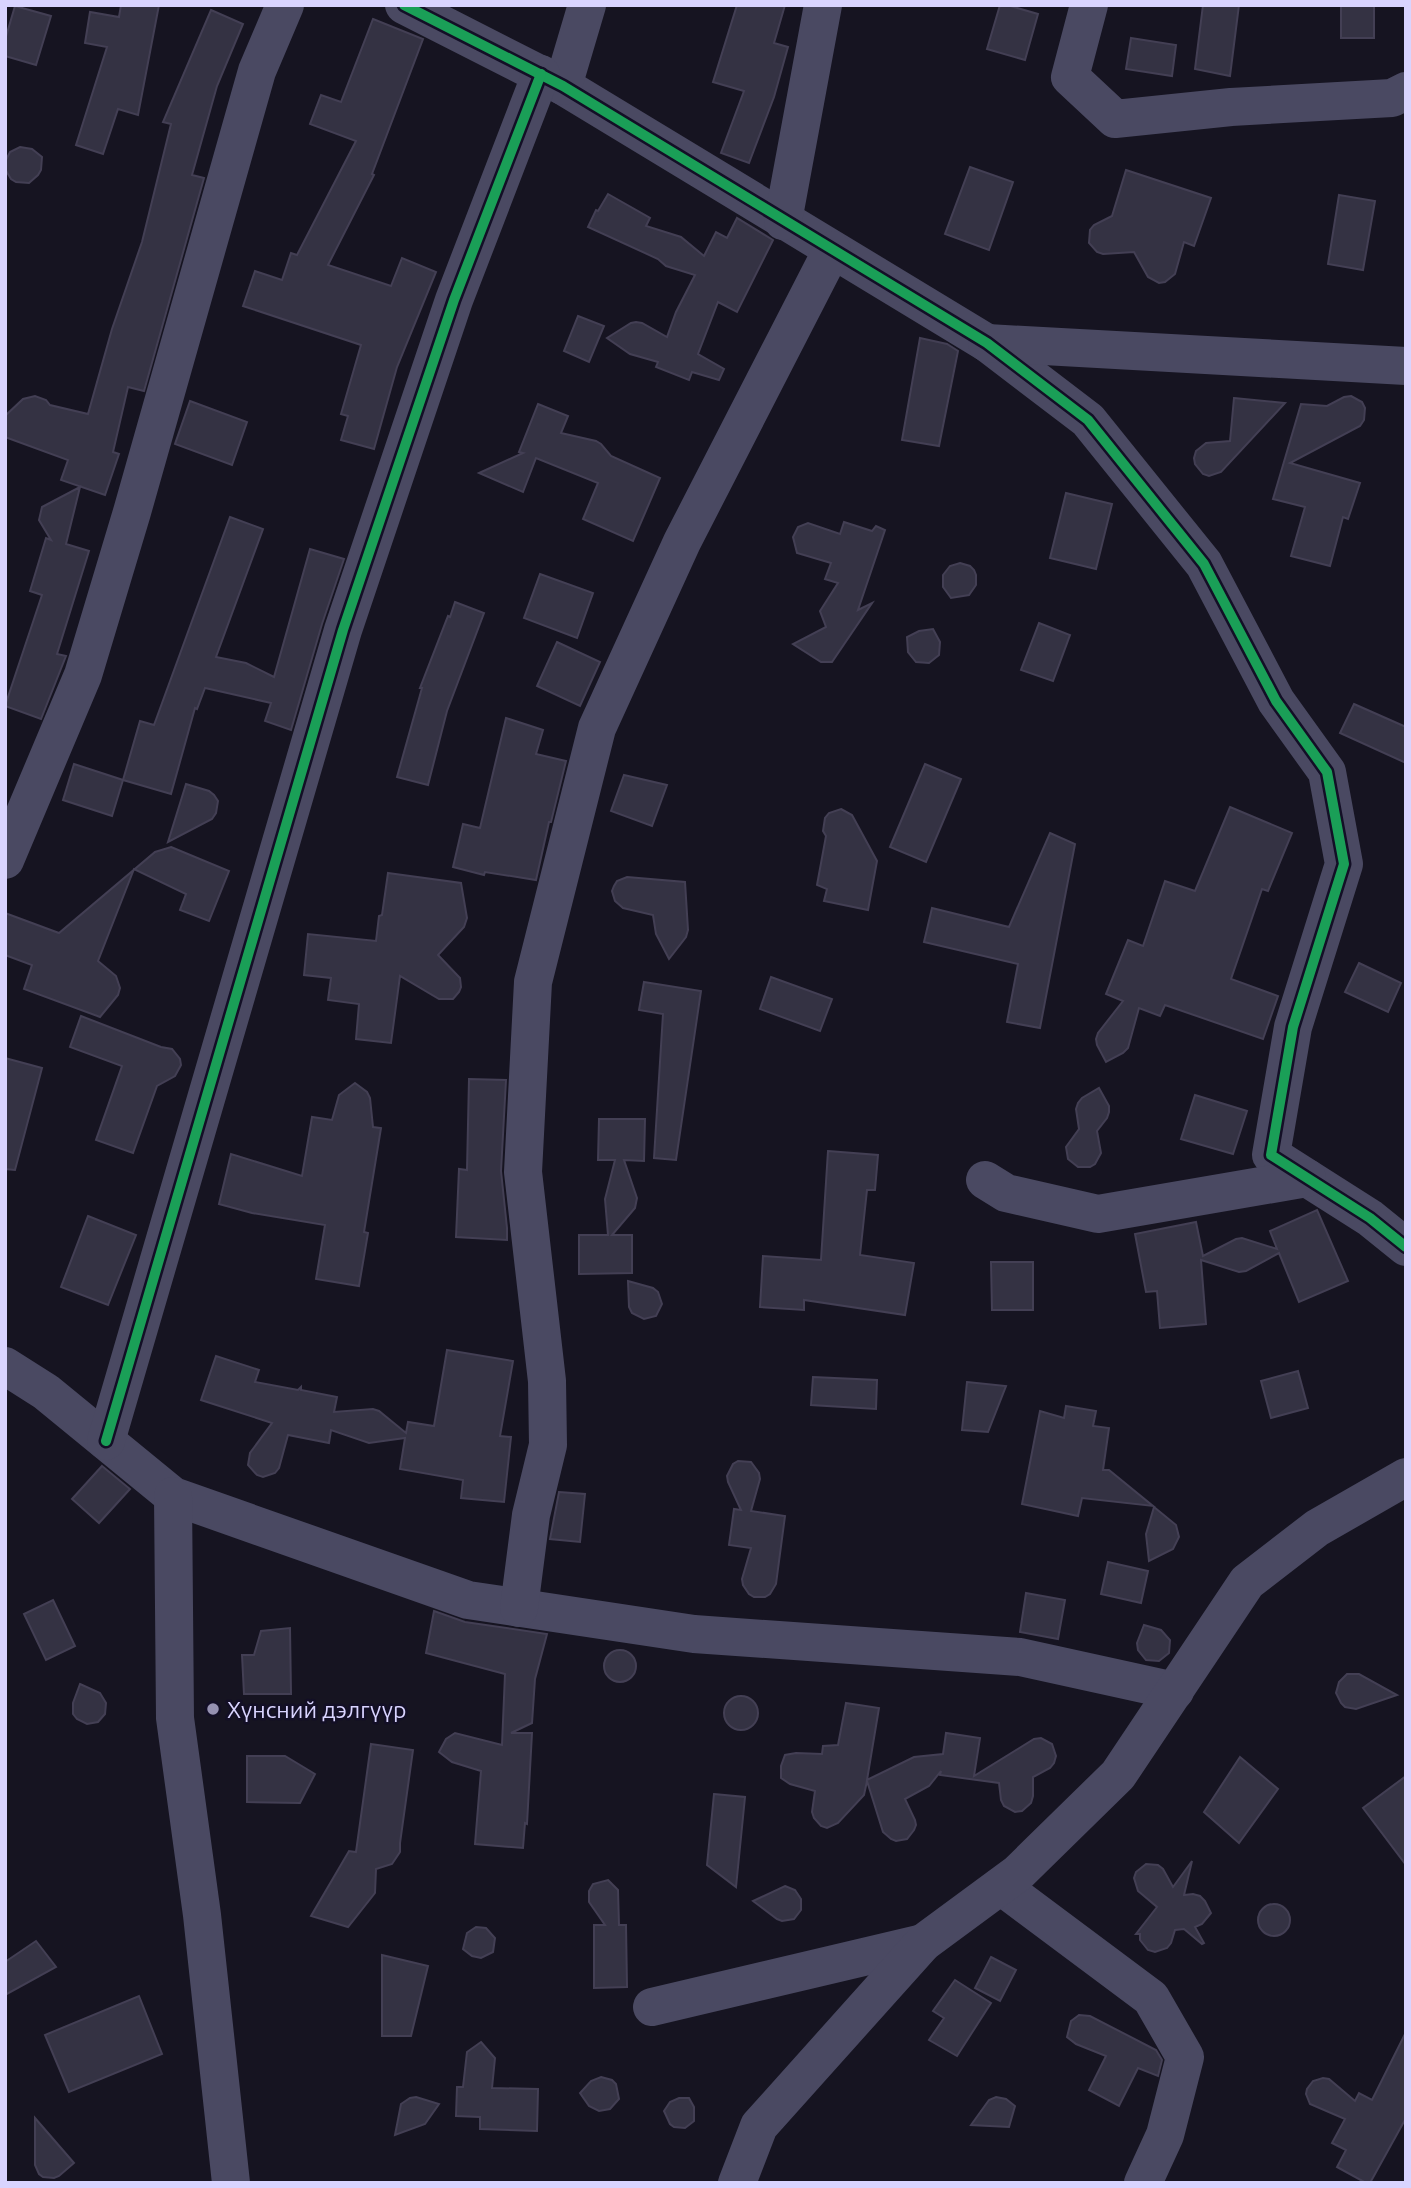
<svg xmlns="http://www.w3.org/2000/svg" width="1411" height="2188" font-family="Ubuntu,sans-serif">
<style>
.building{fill:#343243;stroke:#433f54;stroke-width:2}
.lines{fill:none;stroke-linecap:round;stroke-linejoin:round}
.street{stroke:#4a4962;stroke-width:38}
.cycleway-casing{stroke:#130f26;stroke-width:15}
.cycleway{stroke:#1a9f57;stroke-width:10}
.poi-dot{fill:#9591b1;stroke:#130f26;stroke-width:2.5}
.labels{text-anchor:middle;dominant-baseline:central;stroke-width:5;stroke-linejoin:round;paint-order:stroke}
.poi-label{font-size:23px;fill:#d9d4ff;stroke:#130f26;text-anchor:start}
</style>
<rect width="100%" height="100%" fill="#161421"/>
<g class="building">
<path d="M121,5H159L138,115L118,109L103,154L76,145L107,47L85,43L90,12L119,17Z"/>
<path d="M737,5H785L774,43L788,47L774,97L749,163L721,153L744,91L713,82Z"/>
<path d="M1000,5H1007L1038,14L1025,60L987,49Z"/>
<path d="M1203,5H1239L1230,76L1195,69Z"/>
<rect x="1341" y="5" width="33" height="33"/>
<path d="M15,6L51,16L36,65L5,56V40Z"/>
<path d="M211,10L243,24L217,86L192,175L204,178L144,391L128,387L113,452L119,454L105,495L61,480L68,460L5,437V416L23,399L35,396L46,400L50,405L88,414L112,329L142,242L171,124L163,122Z"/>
<path d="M373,19L423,39L372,174L374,175L328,265L391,286L402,258L436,272L397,367L374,449L341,440L348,416L341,414L361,345L243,306L255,271L282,280L291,253L297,255L356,141L310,124L321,95L341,102Z"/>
<path d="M1131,38L1176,45L1172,76L1126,69Z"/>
<path d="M20,147L32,149L42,157L41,170L38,175L29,183L16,182L11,179L5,169V162L10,152Z"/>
<path d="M970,167L1013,182L989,250L945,234Z"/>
<path d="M1126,170L1211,198L1194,246L1184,242L1175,274L1165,282L1159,283L1148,277L1134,252L1103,254L1097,252L1089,243L1090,230L1094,225L1112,216Z"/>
<path d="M608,194L650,218L646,226L681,237L704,256L716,232L727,238L737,218L773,240L737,312L718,302L698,354L724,369L719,380L692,372L689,380L656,367L658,362L630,354L607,338L631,323L636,322L642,323L667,337L676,312L695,275L666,266L658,259L588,227L596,210L598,211Z"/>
<path d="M1339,195L1375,201L1363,270L1328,264Z"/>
<path d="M578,316L604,326L589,362L564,351Z"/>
<path d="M920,338L947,344L958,351L939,446L902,440Z"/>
<path d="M1351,396L1362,402L1365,408L1364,420L1360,426L1290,463L1360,483L1348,519L1343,517L1330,566L1291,556L1305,507L1273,499L1301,404L1327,406L1344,397Z"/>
<path d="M1234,398L1285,403L1221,472L1209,476L1203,474L1195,464L1194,458L1196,451L1206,443L1230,441Z"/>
<path d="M190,401L247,422L232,465L175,444Z"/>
<path d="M538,404L568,416L561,433L596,441L601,444L611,456L660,478L633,541L583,519L598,483L536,458L523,492L479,473L523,453L519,452Z"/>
<path d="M80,487L66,544L89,551L57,654L66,656L41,719L5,706L42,595L30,591L46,538L51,540L39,520L42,507Z"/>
<path d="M1066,493L1112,504L1096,569L1050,558Z"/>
<path d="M230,517L263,529L216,657L246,663L274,677L310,549L344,559L322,624L291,730L265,721L271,703L205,688L197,709L195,708L171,794L123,780L140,721L154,725Z"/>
<path d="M844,522L872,531L876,526L885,530L858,610L872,603L832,662H821L793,644L826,627L820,611L838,583L825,579L831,563L797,553L793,537L798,527L808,523L840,534Z"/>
<path d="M960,563L970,566L974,570L976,575V585L969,595L951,598L943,587V575L950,566Z"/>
<path d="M540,574L593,593L577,638L524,618Z"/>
<path d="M455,602L484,613L447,711L428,785L397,777L422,688H420L448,616L450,617Z"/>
<path d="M1039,623L1070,635L1053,681L1021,670Z"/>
<path d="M933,629L940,642L939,655L929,663L916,662L908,652L907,637L919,631Z"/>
<path d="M557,642L600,662L580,706L537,686Z"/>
<path d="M1354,704L1406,727V763L1340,733Z"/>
<path d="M506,718L543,730L536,754L566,761L551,822H549L536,880L485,872L484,875L453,867L463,824L480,828Z"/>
<path d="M74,764L123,780L112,816L63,800Z"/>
<path d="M925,764L961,779L926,862L890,847Z"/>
<path d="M624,775L667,785L652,826L611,811Z"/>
<path d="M186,784L209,791L214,795L218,801L216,813L212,819L168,842Z"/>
<path d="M1230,807L1292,833L1268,891L1262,889L1231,979L1278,996L1263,1039L1165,1005L1160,1016L1139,1008L1128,1048L1123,1053L1106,1062L1097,1045L1096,1039L1098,1033L1123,1001L1106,994L1128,940L1143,946L1165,881L1195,891Z"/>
<path d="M841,809L852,815L877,861L868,910L824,901L827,889L817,885L826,836L823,831L825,818L829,813Z"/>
<path d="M1050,833L1075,844L1040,1028L1007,1022L1018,964L924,942L932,908L1009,927Z"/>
<path d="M171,847L229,871L209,921L180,910L186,894L134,869L98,961L116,976L120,988L118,995L100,1017L24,989L32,965L5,955V913L59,933L155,852Z"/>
<path d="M388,873L461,883L467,918L464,927L438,955L460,978L461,987L459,992L453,999H439L400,976L391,1043L356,1039L359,1004L328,1000L331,978L304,975L308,934L376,941L379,916L382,915Z"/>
<path d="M627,877L685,882L688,930L686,937L669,959L656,934L653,915L623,908L615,901L612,891L614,886L617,881Z"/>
<path d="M1359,963L1401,983L1388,1012L1345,992Z"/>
<path d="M771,977L832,999L820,1031L760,1009Z"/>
<path d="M644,982L701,991L676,1160L654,1158L663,1014L639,1010Z"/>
<path d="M81,1016L161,1047L172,1049L180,1059L181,1065L175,1076L157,1086L133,1153L96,1140L122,1066L70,1047Z"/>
<path d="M5,1058L42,1068L15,1170L5,1169Z"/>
<path d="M469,1079L506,1080L501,1171L507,1228V1240L456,1237L459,1169L467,1170Z"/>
<path d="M355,1083L367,1092L370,1098L373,1127L381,1128L364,1232L368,1233L359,1286L316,1279L325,1225L252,1213L219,1204L231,1154L302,1176L312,1117L332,1120L339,1095Z"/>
<path d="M1099,1088L1109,1106V1112L1107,1118L1097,1131L1101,1153L1095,1164L1090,1167H1078L1068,1159L1066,1147L1079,1129L1076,1109L1078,1103L1082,1098Z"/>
<path d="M1195,1095L1247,1111L1233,1154L1181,1139Z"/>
<path d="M599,1119H645L644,1161L624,1160L637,1198L635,1208L612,1235H632V1273L579,1274V1235H608L605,1199L615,1160H598Z"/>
<path d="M828,1151L878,1155L875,1190H867L860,1255L914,1263L905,1315L804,1300V1310L760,1307L763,1256L821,1260Z"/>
<path d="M1317,1210L1348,1281L1299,1302L1279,1253L1246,1271L1239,1272L1201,1260L1206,1324L1160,1328L1157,1291L1146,1292L1135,1234L1196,1222L1203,1256L1236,1239L1242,1238L1277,1249L1270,1231Z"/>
<path d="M88,1216L136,1235L108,1305L61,1287Z"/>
<path d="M991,1262H1033V1310H992Z"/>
<path d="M628,1281L653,1288L658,1292L662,1304L656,1316L644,1319L632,1313L629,1307Z"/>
<path d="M447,1350L513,1361L500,1436L511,1437L504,1502L461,1498L463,1480L400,1469L405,1438L369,1443L331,1430L329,1443L288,1435L279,1468L275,1473L263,1477L257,1475L248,1465L250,1453L272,1423L201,1400L216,1356L259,1370L255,1382L298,1390L301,1387V1390L337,1397L334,1412L373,1409L379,1411L406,1433L408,1422L434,1426Z"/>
<path d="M1298,1371L1308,1408L1271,1418L1261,1381Z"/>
<path d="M813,1377L877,1380L876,1409L811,1405Z"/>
<path d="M967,1382L1006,1386L988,1432L962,1430Z"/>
<path d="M1066,1406L1096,1411L1093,1426L1109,1428L1103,1470H1109L1153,1506L1082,1498L1078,1516L1022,1504L1040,1411L1064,1418Z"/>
<path d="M738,1461L751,1462L759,1473L760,1479L751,1511L785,1516L776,1584L770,1594L765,1597H754L749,1594L743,1585L742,1579L751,1548L729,1545L734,1509L741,1510L728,1482L727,1476L733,1464Z"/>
<path d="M102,1466L130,1489L99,1523L72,1499Z"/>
<path d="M559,1492L585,1494L580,1542L550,1539Z"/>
<path d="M1154,1507L1176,1525L1179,1537L1173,1549L1149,1561L1146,1534Z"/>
<path d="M1108,1562L1148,1571L1141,1603L1101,1594Z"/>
<path d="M1026,1593L1065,1600L1058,1639L1020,1632Z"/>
<path d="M53,1600L75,1646L46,1660L24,1614Z"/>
<path d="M434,1611L465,1622L547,1634L535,1679L532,1723L511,1733H532L527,1824L525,1823L523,1848L475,1844L481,1771L452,1762L439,1752L446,1739L455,1733L502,1745L505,1674L426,1653Z"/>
<path d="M1144,1625L1161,1630L1170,1640L1169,1653L1159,1661L1146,1660L1138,1650L1137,1643Z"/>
<path d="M290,1628L291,1694H244L242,1655H254L261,1631Z"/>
<circle cx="620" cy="1666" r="16"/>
<path d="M1347,1674H1359L1397,1695L1356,1709L1345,1707L1341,1703L1336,1693L1339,1682Z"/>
<path d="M80,1684L100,1693L106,1703L105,1714L98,1722L87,1724L77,1719L73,1714V1703Z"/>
<circle cx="741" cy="1713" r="17"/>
<path d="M846,1703L879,1708L867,1780L914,1757L943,1754L946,1733L980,1738L974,1776L1034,1739L1041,1738L1052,1744L1056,1756L1054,1763L1050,1768L1033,1777V1796L1031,1803L1022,1811L1015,1812L1004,1806L1001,1800L999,1783L940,1775L941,1771L929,1786L905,1799L915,1820L916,1825L914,1830L907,1839L896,1841L891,1839L883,1832L867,1781L864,1795L838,1823L827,1828L821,1826L814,1818L812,1812L815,1791L790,1784L781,1778V1766L785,1755L796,1753L822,1754L823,1746L838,1745Z"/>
<path d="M371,1744L413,1750L400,1843V1852L392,1864L376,1869L375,1893L348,1927L311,1916L349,1851L356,1852Z"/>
<path d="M247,1756H285L315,1774L300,1803L247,1802Z"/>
<path d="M1240,1757L1278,1789L1239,1843L1204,1812Z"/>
<path d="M1406,1776V1865L1363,1808Z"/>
<path d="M714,1794L745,1797L736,1887L707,1865Z"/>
<path d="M1192,1861L1184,1895L1193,1894L1200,1896L1205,1901L1211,1913L1202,1924L1195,1927L1204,1943L1202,1944L1184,1929L1175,1930L1171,1943L1167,1948L1155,1952L1148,1950L1140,1940V1934H1136L1157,1907L1138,1891L1134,1878L1136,1872L1146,1864L1158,1865L1163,1869L1173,1887Z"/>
<path d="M608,1880L618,1890L619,1925H626L627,1987L594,1988V1925H605L589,1902V1891L593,1884Z"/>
<path d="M785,1886L795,1890L801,1899V1910L794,1919L782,1921L777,1919L753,1901Z"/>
<circle cx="1274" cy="1920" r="16"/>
<path d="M476,1927L486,1928L495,1938L493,1952L481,1958L472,1956L463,1949L467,1933Z"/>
<path d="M36,1941L56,1967L5,1995V1962Z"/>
<path d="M382,1955L428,1966L411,2036H382Z"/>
<path d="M991,1957L1016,1970L1000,2001L975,1988Z"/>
<path d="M955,1980L991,2003L957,2056L929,2040L944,2018L933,2011Z"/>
<path d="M139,1996L162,2054L69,2092L45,2035Z"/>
<path d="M1079,2015L1090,2016L1156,2050L1162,2060L1158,2076L1138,2068L1119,2106L1089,2090L1106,2056L1076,2044L1067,2037L1071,2021Z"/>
<path d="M1406,2032V2118L1370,2183H1366L1337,2167L1346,2150L1332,2143L1345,2119L1310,2104L1306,2094L1307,2089L1313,2081L1323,2078L1329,2079L1355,2101L1359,2093L1372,2100Z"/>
<path d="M481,2042L495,2058L492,2088L538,2089L537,2131L480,2129V2117L456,2116L457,2087H463L467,2052Z"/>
<path d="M601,2077L612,2080L616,2084L619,2099L610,2109L599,2111L589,2106L580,2093L591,2081Z"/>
<path d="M416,2097L439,2104L425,2124L395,2135L401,2104L410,2098Z"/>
<path d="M996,2097L1006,2099L1015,2106L1009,2127L971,2125L989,2100Z"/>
<path d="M679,2098H689L694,2107V2121L685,2128L674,2127L670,2124L664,2111L670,2102Z"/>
<path d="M35,2118L74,2163L59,2176L54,2178L43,2177L39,2174L35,2165Z"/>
</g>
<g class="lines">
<g class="street">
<path d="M404,5L563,86L987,343L1088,420L1204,564L1276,701L1327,772L1344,864L1293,1027L1271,1155L1370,1218L1406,1247"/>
<path d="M1089,5L1070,77L1115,119L1231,107L1392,98L1406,91"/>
<path d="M563,86L587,5"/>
<path d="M783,221L823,5"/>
<path d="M987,343L1406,366"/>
<path d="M5,860L83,675L132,512L257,71L285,5"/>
<path d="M985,1180L1006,1193L1098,1214L1307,1178"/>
<path d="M5,1366L46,1392L173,1496L468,1600L694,1634L1020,1657L1175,1691"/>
<path d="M106,1441L343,630L454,300L541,74"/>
<path d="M173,1496L175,1718L202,1915L231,2183"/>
<path d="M519,1608L531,1515L548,1445L547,1381L523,1172L533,982L597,728L682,542L832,250"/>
<path d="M1001,1886L1151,1998L1185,2057L1165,2135L1143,2183"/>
<path d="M652,2007L923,1943"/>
<path d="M737,2183L759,2126L923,1943L1018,1873L1118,1775L1247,1582L1317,1528L1406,1477"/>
</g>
<g class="cycleway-casing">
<g id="cycleway">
<path d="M404,5L563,86L987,343L1088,420L1204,564L1276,701L1327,772L1344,864L1293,1027L1271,1155L1370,1218L1406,1247"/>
<path d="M106,1441L343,630L454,300L541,74"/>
</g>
</g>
<use href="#cycleway" class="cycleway"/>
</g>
<circle class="poi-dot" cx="213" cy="1709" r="7"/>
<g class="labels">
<g class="poi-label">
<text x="227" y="1709">Хүнсний дэлгүүр</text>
</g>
</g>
<rect width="1411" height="2188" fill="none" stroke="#d9d4ff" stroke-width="14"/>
</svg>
